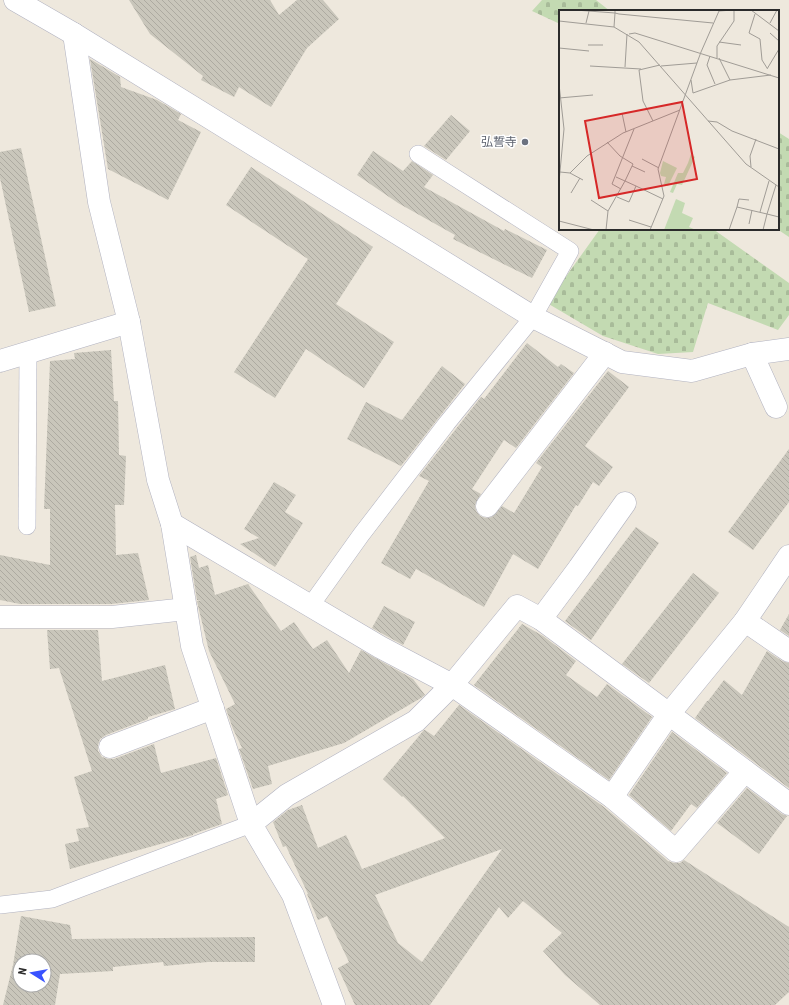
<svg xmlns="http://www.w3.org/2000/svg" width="789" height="1005" font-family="'Roboto Condensed','Noto Sans JP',sans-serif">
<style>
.cemetery{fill:url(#cemetery-stones)}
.building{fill:url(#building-back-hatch);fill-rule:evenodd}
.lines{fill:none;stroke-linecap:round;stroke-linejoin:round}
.lane-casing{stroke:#b1b2c0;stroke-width:18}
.street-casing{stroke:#b1b2c0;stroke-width:23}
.lane{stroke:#fff;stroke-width:17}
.street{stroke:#fff;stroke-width:22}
.worship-dot{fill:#6b7280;stroke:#fff;stroke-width:1.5}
.labels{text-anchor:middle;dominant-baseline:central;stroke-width:3;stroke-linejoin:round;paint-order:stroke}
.worship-label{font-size:12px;fill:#5b616d;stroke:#fff;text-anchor:end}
.inset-road{fill:none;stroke:#a09c96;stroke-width:1}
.view{fill:#d62828;fill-opacity:0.15;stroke:#d62828;stroke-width:2}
.inset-edge{fill:none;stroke:#2b2b2b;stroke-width:2}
</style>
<defs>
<pattern id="cemetery-stones" width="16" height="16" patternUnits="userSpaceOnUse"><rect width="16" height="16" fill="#c3dab2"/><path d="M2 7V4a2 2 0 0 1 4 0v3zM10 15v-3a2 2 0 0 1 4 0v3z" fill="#a8bb99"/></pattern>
<pattern id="building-back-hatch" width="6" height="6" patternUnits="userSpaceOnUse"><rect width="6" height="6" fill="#c9c6bb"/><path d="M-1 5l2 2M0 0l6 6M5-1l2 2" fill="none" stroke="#adaaa1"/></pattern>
</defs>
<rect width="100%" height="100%" fill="#eee8dd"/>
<g class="cemetery">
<path d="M542,0H596L610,11H560V24L532,11Z"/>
<path d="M778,132L789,139V237L777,229Z"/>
<path d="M600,229H713L789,283V315L778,330L708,303L693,352L658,354L603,336L547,303Z"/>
</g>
<g class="building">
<path d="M129,0H270L279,15L297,0H323L339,19L307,48L271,107L239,87L234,97L201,80L203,76L150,34Z"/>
<path d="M90,59L120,77L121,87L157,100L181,114L178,120L201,132L168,200L108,169Z"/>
<path d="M451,115L470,131L446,160L424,146Z"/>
<path d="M21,148L56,306L29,312L0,178V152Z"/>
<path d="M373,151L403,171L412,161L433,175L424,187L504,231L505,229L547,250L532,278L453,239L455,235L398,203L357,175Z"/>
<path d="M251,167L373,247L336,304L394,342L364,388L306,349L275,398L234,372L308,259L226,205Z"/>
<path d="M527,343L558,367L561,364L574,373L516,448L504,440L472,489L481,494L475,505L476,511L480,516L486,518L492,517L502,506L514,513L542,467L536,463L608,371L629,387L585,446L613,467L599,486L593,482L578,506L576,505L538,569L513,554L484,607L416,569L410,579L381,563L429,481L419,476L481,397L484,399Z"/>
<path d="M111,350L114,401H118L119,455L126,456L124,505H115L116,555L138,553L149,600L111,604H20L0,600V555L50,565V509H44L50,361L75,359L74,353Z"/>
<path d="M442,366L465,384L401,466L347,439L366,402L402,420Z"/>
<path d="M789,449V502L753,550L728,532Z"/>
<path d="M274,482L296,495L285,512L303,523L275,567L240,544L259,538L244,529Z"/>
<path d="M636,527L659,543L591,640L565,621Z"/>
<path d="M196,555L199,568L208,565L215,595L248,584L281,631L294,622L313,649L327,640L349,673L361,650L413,679L425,695L421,698L344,743L268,766L272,784L253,789L239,749L242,748L233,729L226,709L235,704L209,651L199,610L197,601L201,600H197L190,557Z"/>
<path d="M693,573L719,593L649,683L622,664Z"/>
<path d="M384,606L415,622L403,645L372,628Z"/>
<path d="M789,614V636L780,630Z"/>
<path d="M522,624L543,636L576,661L566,675L597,697L607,684L652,717L609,780L474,685Z"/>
<path d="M47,630H98L102,681L165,665L175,709L148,717V719L106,735L100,739L98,745V751L102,757L108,759H114L154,744L161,773L216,758L228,795L216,799L222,824L193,834V835L70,869L65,844L79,841L76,829L89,827L74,777L92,771L59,668L50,669Z"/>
<path d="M767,651L782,661L789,663V788L695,718L707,701H708L724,680L742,695Z"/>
<path d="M459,705L604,807L668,861L674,863H680L684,860L789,927V992L775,1005H600L565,975L543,951L562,933L523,901L508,918L499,907L430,1005H355L338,968L349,962L327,916L318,920L307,894H308L286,846L283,847L273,822L288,810L302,805L318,848L346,835L362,869L445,838L403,796L402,797L383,779L424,730H425L434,736ZM502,849L422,962L398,943L375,895Z"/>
<path d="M672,732L727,773L697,808L691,804L671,831L629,795Z"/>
<path d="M747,788L782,814L787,816L759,854L717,823Z"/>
<path d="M21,916L70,925L72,939L255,937V962H208L164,966L163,962L113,967V971L60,974L55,1005H3L13,965ZM20,961H44V985H20Z"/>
</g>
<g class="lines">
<g class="lane-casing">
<g id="lane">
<path d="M27,526L28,353"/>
<path d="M311,605L361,535L447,423L533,317L570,251L418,154"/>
<path d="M0,905L52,899L251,824"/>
</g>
</g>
<g class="street-casing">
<g id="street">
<path d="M15,0L74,34L533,317L622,362L692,371L752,354L789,349"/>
<path d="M74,34L99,202L129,322L158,480L172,524L192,646L251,824L293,895L334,1005"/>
<path d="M752,354L776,407"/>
<path d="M0,361L129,322"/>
<path d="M487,506L605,353"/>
<path d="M172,524L380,647L452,685L612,797L676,851L745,771"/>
<path d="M0,617H112L186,609"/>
<path d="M541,619L579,568L625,503"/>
<path d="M745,621L789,556"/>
<path d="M789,651L745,621L669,714L789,804"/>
<path d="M110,747L213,708"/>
<path d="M251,824L287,795L416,721L452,685L517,606L541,619L669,714L612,797"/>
</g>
</g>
<use href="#lane" class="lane"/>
<use href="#street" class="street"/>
</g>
<circle class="worship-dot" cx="525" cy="142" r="4"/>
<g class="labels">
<g class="worship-label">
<text x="517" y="142">弘誓寺</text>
</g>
</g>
<g transform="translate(559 10)">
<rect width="220" height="220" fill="#eee8dd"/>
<path d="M132,144L136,147L123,175L118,174L114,183L111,182L119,163H124L129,153ZM104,151L118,158L109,176L105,174L107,167L102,166L101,163ZM117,189L126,193L123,203L134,208L130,217L137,220H105Z" fill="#c3dab2"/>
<path class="inset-road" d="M16,0L56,3L55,17M56,0V3L60,4L154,13M192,0L220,21M196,4L190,23L201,29L203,50L208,58M0,11L55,17L80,32L187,154L220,177M27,13L30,1M211,13L218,0M211,23L220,31M70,24L76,23L220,68M160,32L182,35M29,35H44M0,38L30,41M151,46L148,55L156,74M158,48V36L175,11V0M160,48L171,70M31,56L82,59M102,56L138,53M66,57L68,24M208,59L220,39M132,70L134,83L171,70L212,65M0,74L5,119L0,172M0,88L34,85M63,103L67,122M94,111L84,91L80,60L101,55M149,111L158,112L173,121L220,139M0,116V142M48,132L61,146L74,154L66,171L57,167M83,149L100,158M73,156L86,162M192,157L191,146L197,129M1,162L11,163L28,146L64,123L121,100M11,163L24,170M77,176L104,189M62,179L53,174L75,119M12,183L21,168M32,190L49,201M178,197L180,189L190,190M201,202L210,171M70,210L92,217M0,211L35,220M190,214L193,200M47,220L49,201L66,171L77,176L70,192L58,187M91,220L105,186L99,159L142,42L160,1L174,0M170,220L178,197L208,204L217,175M204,220L208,204L220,207"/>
<path class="view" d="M123,92L138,169L40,188L26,111Z"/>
<rect width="220" height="220" class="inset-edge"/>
</g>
<g transform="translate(32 973) rotate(281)"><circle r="19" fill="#ffffff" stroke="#aaaaaa"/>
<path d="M0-3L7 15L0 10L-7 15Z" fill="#3952ff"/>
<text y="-6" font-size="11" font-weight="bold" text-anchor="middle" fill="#2b2b2b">N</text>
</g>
</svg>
